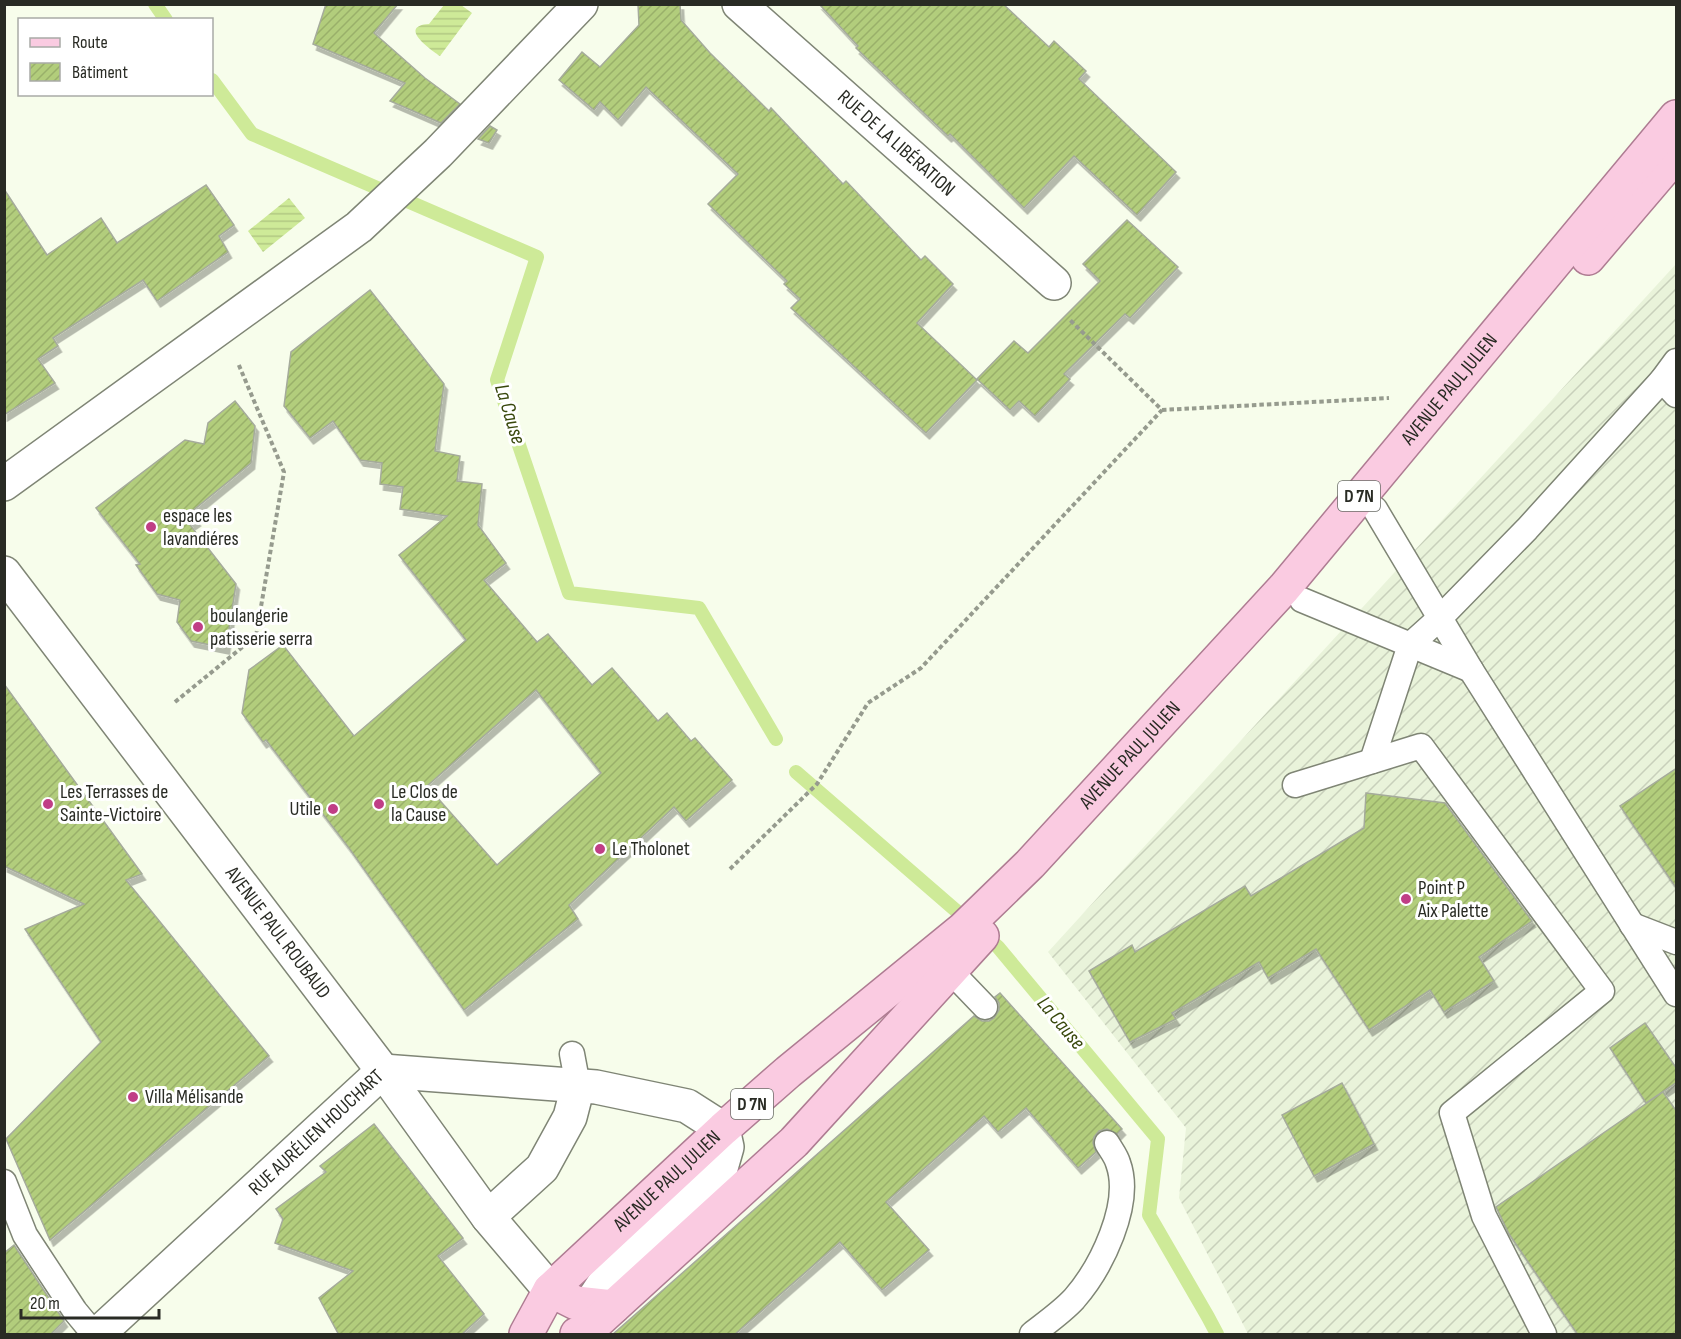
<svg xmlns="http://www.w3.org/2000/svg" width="1681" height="1339" font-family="'Sofia Sans Condensed',sans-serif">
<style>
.industrial{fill:url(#industrial-furrows)}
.water{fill:url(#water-rules)}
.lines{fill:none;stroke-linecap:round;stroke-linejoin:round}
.stream{stroke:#ceea98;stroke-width:14}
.building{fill:url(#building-hatch);stroke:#a5ab9b;stroke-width:1.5;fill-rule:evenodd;filter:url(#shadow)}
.lane-casing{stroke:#7f8575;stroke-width:27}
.street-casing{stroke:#7f8575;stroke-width:36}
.secondary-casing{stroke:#7f8575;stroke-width:36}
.primary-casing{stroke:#ae7c92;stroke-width:36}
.path{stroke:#969b8e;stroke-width:4;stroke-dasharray:4.5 3;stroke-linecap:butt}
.lane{stroke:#fff;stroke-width:24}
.street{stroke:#fff;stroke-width:33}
.secondary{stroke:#fff;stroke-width:33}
.primary{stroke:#facbe1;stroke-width:33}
.poi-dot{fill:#c03e86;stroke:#fff;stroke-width:2}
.labels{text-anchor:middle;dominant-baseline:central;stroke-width:6;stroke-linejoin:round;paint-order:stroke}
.shield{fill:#fff;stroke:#696b66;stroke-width:1.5}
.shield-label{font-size:18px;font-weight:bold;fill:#292b24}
.street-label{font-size:20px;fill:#292b24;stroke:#fff}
.poi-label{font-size:20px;fill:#292b24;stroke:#fff;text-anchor:start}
.water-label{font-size:21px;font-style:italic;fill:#38480c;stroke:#fff}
</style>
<defs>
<pattern id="industrial-furrows" width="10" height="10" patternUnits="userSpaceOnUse" patternTransform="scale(1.5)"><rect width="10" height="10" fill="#e9f3da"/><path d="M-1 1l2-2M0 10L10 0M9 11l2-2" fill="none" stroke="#c8d0bb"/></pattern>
<pattern id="water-rules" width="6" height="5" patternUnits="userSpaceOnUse" patternTransform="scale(1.5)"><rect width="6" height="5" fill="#ceea98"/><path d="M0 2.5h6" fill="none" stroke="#b1c983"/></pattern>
<pattern id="building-hatch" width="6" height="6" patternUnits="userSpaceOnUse" patternTransform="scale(1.5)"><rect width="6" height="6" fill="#b2cd7b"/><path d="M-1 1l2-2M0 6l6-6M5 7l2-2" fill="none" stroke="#99b06a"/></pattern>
<filter id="shadow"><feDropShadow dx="3.5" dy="6" stdDeviation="0" flood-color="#0004"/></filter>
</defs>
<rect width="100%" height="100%" fill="#f7fdeb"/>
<path class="industrial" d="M1676,264V1334H1248L1179,1198L1186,1128L1048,952Z"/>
<g class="water">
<path d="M444,5H461L472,13L440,56C431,50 397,26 429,24Z"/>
<path d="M289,198L305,218L263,252L248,231Z"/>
</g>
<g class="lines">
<g class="stream">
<path d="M155,4L166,20"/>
<path d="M212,80L252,134L537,257L497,380L569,593L699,608L776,739"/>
<path d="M796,772L998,947L1158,1139L1149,1215L1208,1317L1217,1334"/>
</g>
</g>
<g class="building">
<path d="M326,4H398L374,33L425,78L460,104L441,123L390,101L405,83L313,44Z"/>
<path d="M638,4H680L681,20L710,53L769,111L771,108L843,184L846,181L921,260L925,256L953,284L917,323L977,380L926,433L791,308L800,299L784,284L787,281L708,204L738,174L646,87L618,120L600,102L594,110L559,80L582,52L600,67L639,25Z"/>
<path d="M819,4H1003L1049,47L1054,41L1086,71L1079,79L1176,172L1137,215L1074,156L1024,208L950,134L948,136L856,48L858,46Z"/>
<path d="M490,126L497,130L489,143L478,139Z"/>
<path d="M206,185L234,225L219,236L228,252L157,301L143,280L53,338L58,346L38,359L55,383L4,415V189L47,255L101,218L117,243Z"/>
<path d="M1127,220L1178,267L1130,318L1125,314L1064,374L1070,379L1035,416L1019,401L1010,410L977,379L1014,341L1028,353L1100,281L1083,264Z"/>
<path d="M370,290L444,384L435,451L460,456L457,481L482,484L478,525L506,563L484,580L537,642L548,634L592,685L612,668L658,721L667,713L691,741L695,738L732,780L686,821L674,807L569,905L578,919L464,1010L349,848L266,740L263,742L242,713L249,670L283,645L354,736L466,640L399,555L447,516L400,509L403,487L380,484L382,463L360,460L333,421L310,438L284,406L291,352ZM536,690L601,773L497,865L427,786Z"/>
<path d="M235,401L255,426L251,463L191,512L197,520L190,525L236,584L226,648L191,641L177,622L180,600L157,594L136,565L140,564L96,508L185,440L204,444L208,423Z"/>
<path d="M4,684L142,874L126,880L269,1056L50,1240L6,1139L101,1042L25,929L84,904L4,866Z"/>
<path d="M1677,768V889L1620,806Z"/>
<path d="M1366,793L1445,803L1532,921L1479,957L1494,981L1444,1012L1430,990L1369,1030L1316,949L1268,978L1259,962L1172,1013L1176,1019L1130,1042L1089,971L1132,945L1135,952L1245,886L1251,896L1364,828Z"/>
<path d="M1000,993L1122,1129L1117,1134L1107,1129L1099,1131L1094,1137L1093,1143L1096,1152L1078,1168L1026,1108L998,1132L984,1116L886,1202L929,1250L882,1290L840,1242L734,1335H612L974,1016L982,1021H989L994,1018L999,1010V1003L995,997Z"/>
<path d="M1645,1023L1677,1069V1082L1646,1103L1610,1048Z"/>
<path d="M1342,1083L1374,1144L1314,1176L1282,1115Z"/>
<path d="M1663,1092L1677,1112V1335H1578L1509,1234L1496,1207Z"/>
<path d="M374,1124L463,1238L438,1256L484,1314L461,1335H339L319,1298L353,1271L275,1243L283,1219L276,1209L326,1172L320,1166Z"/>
<path d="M14,1245L64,1321L50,1335H4V1253Z"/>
</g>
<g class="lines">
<g class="lane-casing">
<g id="lane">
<path d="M1662,380L1676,395"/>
<path d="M1375,509L1471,670L1676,994"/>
<path d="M1302,600L1471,670"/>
<path d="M1372,761L1410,645L1440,618L1527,529L1662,380L1676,361"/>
<path d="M1295,785L1421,746L1602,991L1452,1113L1484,1216L1544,1334"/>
<path d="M1632,925L1676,942"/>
<path d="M939,959L985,1007"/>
<path d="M572,1054L578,1086"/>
<path d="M4,1182L25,1235L75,1311L94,1334"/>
<path d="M1032,1334C1046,1323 1062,1312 1074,1299C1101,1268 1133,1204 1118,1163C1116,1156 1111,1150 1107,1143"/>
</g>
</g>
<g class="street-casing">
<g id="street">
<path id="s1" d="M739,4L1054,283"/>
<path d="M4,484L359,227L438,153L581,4"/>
<path d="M488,1217L542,1168L570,1117L578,1086"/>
<path id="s2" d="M98,1334L383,1071"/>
</g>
</g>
<g class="secondary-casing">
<g id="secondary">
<path id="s3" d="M4,573L383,1071L488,1217L550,1290"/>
<path d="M383,1071L596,1087L687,1106L723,1129L727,1147L721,1168L609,1276L593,1300L588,1330"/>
</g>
</g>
<g class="primary-casing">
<g id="primary">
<path d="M1588,258L1676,155"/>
<path d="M550,1290L576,1303L613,1307"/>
<path id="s4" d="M526,1334L550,1290L723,1129L788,1072L963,929L1030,864L1284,588L1676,117"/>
<path d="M577,1334L588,1330L794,1142L982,936"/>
</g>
</g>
<g class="path">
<path d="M1162,410L1389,398"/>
<path d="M175,702L256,636L284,472L238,363"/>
<path d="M730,869L817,784L868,703L921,668L1162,410L1069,319"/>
</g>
<use href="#lane" class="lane"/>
<use href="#street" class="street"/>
<use href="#secondary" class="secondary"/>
<use href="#primary" class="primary"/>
</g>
<g class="poi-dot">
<circle cx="151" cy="527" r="6"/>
<circle cx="198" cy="627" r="6"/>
<circle cx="48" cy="804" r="6"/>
<circle cx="379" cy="804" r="6"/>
<circle cx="333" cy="809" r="6"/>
<circle cx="600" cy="849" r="6"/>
<circle cx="1406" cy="899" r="6"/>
<circle cx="133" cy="1097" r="6"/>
</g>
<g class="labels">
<g class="shield">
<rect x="1338" y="481" width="42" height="30" rx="4.5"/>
<rect x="731" y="1089" width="42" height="30" rx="4.5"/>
</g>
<g class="shield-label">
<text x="1359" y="496">D 7N</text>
<text x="752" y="1104">D 7N</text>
</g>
<g class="street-label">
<text stroke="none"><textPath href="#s1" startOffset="210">RUE DE LA LIBÉRATION</textPath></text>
<text stroke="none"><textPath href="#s4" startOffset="1326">AVENUE PAUL JULIEN</textPath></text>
<text stroke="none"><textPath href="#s4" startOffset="840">AVENUE PAUL JULIEN</textPath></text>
<text stroke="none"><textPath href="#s3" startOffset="452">AVENUE PAUL ROUBAUD</textPath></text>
<text stroke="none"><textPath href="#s2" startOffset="297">RUE AURÉLIEN HOUCHART</textPath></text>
<text stroke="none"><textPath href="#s4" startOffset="210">AVENUE PAUL JULIEN</textPath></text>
</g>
<g class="poi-label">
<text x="163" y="516">espace les<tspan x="163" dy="23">lavandiéres</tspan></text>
<text x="210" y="616">boulangerie<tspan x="210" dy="23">patisserie serra</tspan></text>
<text x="60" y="792">Les Terrasses de<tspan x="60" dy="23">Sainte-Victoire</tspan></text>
<text x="391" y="792">Le Clos de<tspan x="391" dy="23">la Cause</tspan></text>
<text x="321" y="809" text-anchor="end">Utile</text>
<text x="612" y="849">Le Tholonet</text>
<text x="1418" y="888">Point P<tspan x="1418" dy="23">Aix Palette</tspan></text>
<text x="145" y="1097">Villa Mélisande</text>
</g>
<g class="water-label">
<text transform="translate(510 414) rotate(73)">La Cause</text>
<text transform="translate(1061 1023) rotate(50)">La Cause</text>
</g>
</g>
<rect width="1681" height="1339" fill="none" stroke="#292b24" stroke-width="12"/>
<rect x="18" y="18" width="195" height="78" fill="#ffffff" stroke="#a9aaa7" stroke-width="1.5"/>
<rect x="30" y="38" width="30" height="9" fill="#facbe1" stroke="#a9aaa7" stroke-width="1.5"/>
<text x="72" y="48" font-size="18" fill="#292b24">Route</text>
<rect x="30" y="63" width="30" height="18" fill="url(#building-hatch)" stroke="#a9aaa7" stroke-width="1.5"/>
<text x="72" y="78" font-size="18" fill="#292b24">Bâtiment</text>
<path d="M21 1309v9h138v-9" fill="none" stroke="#292b24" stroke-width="3"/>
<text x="30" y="1309" font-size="18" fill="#292b24" stroke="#ffffff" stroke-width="4.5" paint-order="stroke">20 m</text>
</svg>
